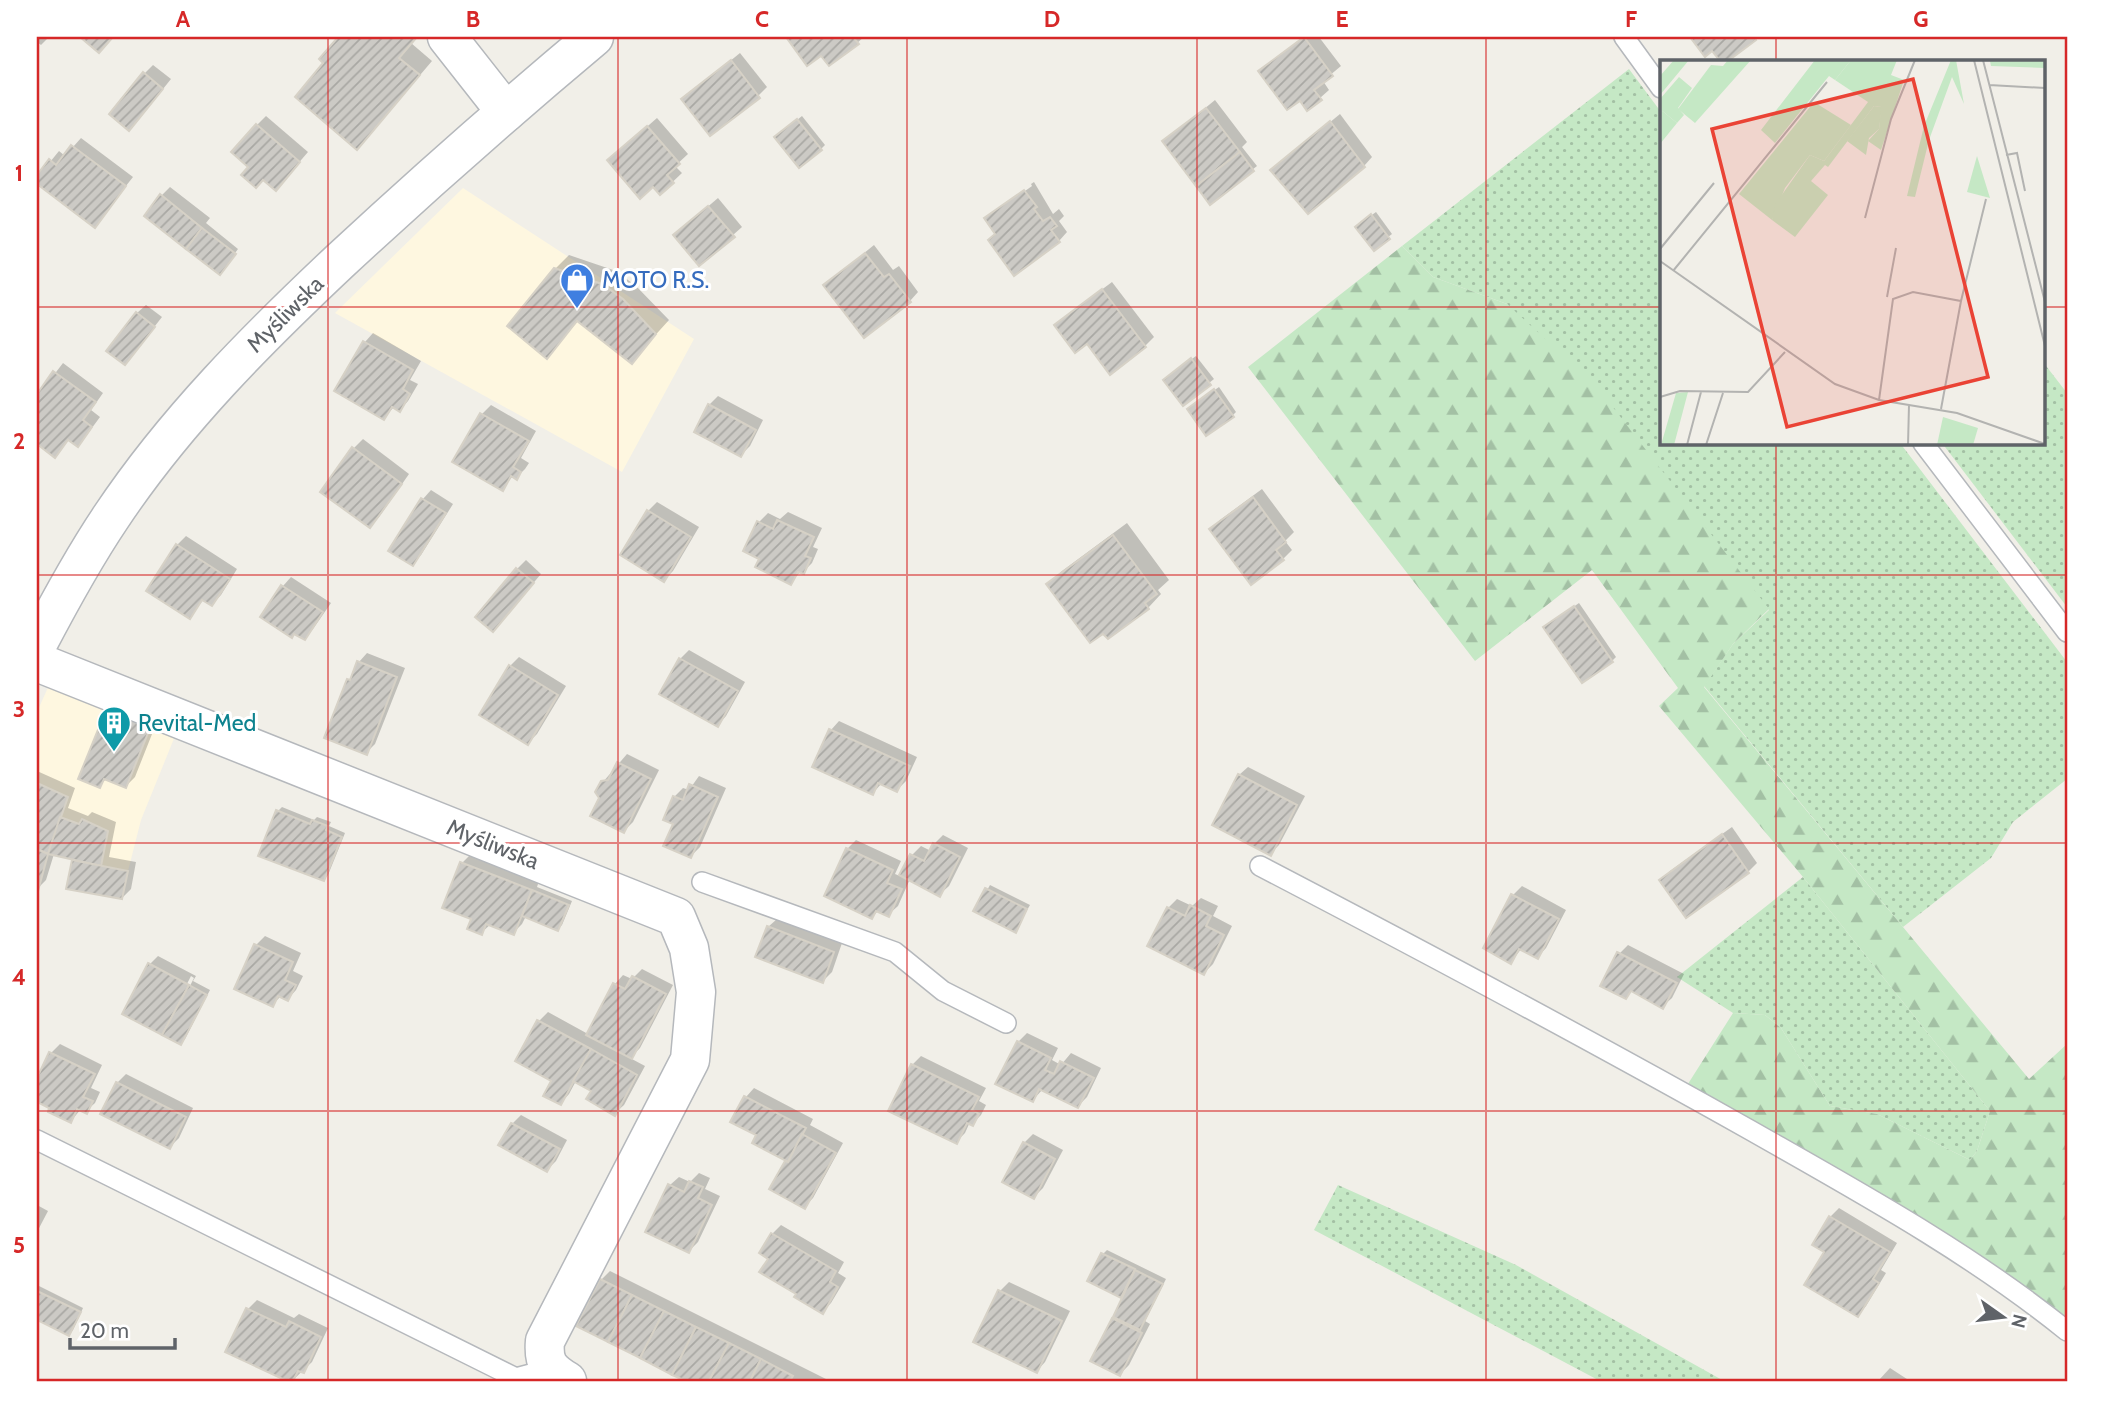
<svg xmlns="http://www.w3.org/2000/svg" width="2104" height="1418" font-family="Cabin,sans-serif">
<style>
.commercial{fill:#fef7e0}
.grass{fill:url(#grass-dots)}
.forest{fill:url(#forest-firs)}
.shadow{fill:#0003;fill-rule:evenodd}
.building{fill:url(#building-hatch);stroke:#d6d1c6;stroke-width:2}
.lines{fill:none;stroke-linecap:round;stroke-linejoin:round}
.service-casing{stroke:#b5b8bc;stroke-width:22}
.minor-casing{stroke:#b5b8bc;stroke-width:41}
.tertiary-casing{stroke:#b5b8bc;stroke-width:41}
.service{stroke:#fff;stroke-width:19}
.minor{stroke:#fff;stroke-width:38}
.tertiary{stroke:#fff;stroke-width:38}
.grid{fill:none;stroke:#d62828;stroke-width:2;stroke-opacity:0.55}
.labels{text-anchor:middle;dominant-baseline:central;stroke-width:6;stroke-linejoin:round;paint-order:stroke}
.shop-label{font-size:23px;fill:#366cbe;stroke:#fff;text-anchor:start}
.street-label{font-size:23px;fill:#5f6368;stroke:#fff}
.culture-label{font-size:23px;fill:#0d838f;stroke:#fff;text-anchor:start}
.inset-road{fill:none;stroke:#b3b3b1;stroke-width:2}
.view{fill:#ea4335;fill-opacity:0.15;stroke:#ea4335;stroke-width:3.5}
.inset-edge{fill:none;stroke:#5f6368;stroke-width:3.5}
.neatline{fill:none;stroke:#d62828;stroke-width:2.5}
.grid-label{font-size:23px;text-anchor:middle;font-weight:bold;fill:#d62828}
</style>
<defs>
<pattern id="grass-dots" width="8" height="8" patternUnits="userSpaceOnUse" patternTransform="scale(1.75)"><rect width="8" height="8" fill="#c5e8c5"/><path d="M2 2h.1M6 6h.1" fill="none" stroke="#a3c0a4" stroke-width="1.8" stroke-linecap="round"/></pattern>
<pattern id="forest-firs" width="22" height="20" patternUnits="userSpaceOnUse" patternTransform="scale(1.75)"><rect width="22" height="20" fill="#c5e8c5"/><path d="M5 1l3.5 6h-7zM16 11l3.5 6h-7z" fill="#a3c0a4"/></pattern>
<pattern id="building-hatch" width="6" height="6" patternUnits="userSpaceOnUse" patternTransform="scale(1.75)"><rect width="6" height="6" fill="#cccac5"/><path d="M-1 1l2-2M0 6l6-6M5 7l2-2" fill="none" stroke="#a9a8a4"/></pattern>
</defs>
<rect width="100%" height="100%" fill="#f1efe8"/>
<g class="commercial">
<path d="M463,188L694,339L622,472L335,313Z"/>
<path d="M63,654L188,704L141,820L128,871L72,860L37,849V712Z"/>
</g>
<g class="grass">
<path d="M1629,69L1661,112V443H1900L2067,662V779L2013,822L1991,858L1903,927L1704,686L1733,644L1769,610L1507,304L1433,277L1402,246Z"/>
<path d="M2043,362L2067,393V607L1942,443H2043Z"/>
<path d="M1803,877L1990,1111L1977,1151L1970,1160L1877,1114L1830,1106L1781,1028L1765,1015L1733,1013L1677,977Z"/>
<path d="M1338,1185L1516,1265L1724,1381H1600L1314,1230Z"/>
</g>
<path class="forest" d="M1402,246L1433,277L1507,304L1595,384L1769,609L1733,644L1704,687L2029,1079L2067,1044V1322L1686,1087L1733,1013L1765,1015L1781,1028L1830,1106L1877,1114L1970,1160L1977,1151L1990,1111L1803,877L1659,706L1678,688L1592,570L1475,661L1248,367Z"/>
<g class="shadow">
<path d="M37,37H49L41,45L37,42Z"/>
<path d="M340,37H417L411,43L432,61L370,134L322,59Z"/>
<path d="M788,37H864L857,43L821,53L808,63Z"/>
<path d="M1303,37H1319L1341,66L1323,81L1329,90L1320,98H1300L1260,71Z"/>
<path d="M740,53L767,87L758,96L683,99Z"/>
<path d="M153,65L171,79L138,120L144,74Z"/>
<path d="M1215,100L1247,142L1242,147L1257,166L1211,202L1164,142Z"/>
<path d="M1340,114L1372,157L1364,166L1272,170Z"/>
<path d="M266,116L308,152L284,180L251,167L257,125Z"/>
<path d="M802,116L825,145L821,149L781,133Z"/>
<path d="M657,118L688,154L675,166L682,173L661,193L618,152Z"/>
<path d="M81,138L133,177L95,225L37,181V178L59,151L65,156Z"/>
<path d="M1034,182L1053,214L1059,209L1064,216L1059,221L1067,232L1059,241L997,233L986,218L993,211V214L1032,186L1031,184Z"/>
<path d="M170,187L210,218L206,223L238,249L223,269L161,196Z"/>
<path d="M718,198L742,227L733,235L684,227Z"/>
<path d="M1376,212L1392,234L1388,237L1361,223Z"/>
<path d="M874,245L893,270L899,266L918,292L910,301L825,285Z"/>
<path d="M569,255L616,271L636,286L669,320L631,362L579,320L547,356L555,269Z"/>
<path d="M1112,282L1154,337L1145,346L1065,317Z"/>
<path d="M146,305L162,317L133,354L137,313Z"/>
<path d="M373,333L421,361L410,380L418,384L408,401L400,410L394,407L384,418L365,342Z"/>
<path d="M1196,356L1214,379L1183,404L1169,376Z"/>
<path d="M63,363L103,393L91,410L100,417L86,436L78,445L69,439L55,455L37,442V397Z"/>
<path d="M1219,387L1236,412L1232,416L1193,405Z"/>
<path d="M718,396L763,420L750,446L741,455L709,405Z"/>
<path d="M491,405L536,431L521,458L529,463L525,469L517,477L513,476L502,489L455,462L482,414Z"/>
<path d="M363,439L409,474L379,517L370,525L323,491L354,448Z"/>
<path d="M1262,489L1294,532L1285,541L1292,550L1283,559L1212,529L1220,520Z"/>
<path d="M431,490L453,504L421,555L412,564L423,499Z"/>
<path d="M657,502L699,527L673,571L664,580L648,511Z"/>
<path d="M788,512L822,528L813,547L818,549L812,563L803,572L801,571L791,582L761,558L759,522L768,513L780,519Z"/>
<path d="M1127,523L1169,580L1158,590L1161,594L1148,608L1049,585L1062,571Z"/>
<path d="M186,536L237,569L221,595L212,604L204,599L190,617L177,545Z"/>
<path d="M526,560L541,574L501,621L517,569Z"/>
<path d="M291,577L331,603L313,629L305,638L262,617L283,586Z"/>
<path d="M1579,603L1616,657L1612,661L1549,624Z"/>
<path d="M689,650L745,682L726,716L718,725L680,659Z"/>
<path d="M367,653L405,668L375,744L367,752L349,680L354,675L359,662Z"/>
<path d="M519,657L566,686L537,734L528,743L510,666Z"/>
<path d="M108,711L158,719L135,777L126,786L107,778L100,785Z"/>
<path d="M839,721L917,757L906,781L897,790L882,783L873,793L831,730Z"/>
<path d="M627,754L659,770L633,822L624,831L602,798L603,782Z"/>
<path d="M1248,767L1305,796L1279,845L1270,854L1239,775Z"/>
<path d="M37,771L75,788L68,808L88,816L92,812L116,822L109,857L136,862L131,889L122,898L68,888L74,859L54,854L46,880L37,889Z"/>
<path d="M699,776L726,788L700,847L691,856L676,823L674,797L683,788L689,790Z"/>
<path d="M282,807L314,820L317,817L331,822L329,826L345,833L328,875L324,879L278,811Z"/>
<path d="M1732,827L1757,863L1748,872L1686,916L1661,880L1670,871Z"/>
<path d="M943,835L968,848L949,886L940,894L910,879L898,906L889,914L879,910L872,917L847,849L856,840L901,861L895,874L900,876L912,855L921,846L931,851L934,844Z"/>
<path d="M471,854L539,881L537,887L572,901L562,925L558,929L526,916L522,924L513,933L491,924L481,933L462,863Z"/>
<path d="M990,885L1030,905L1015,931L976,910Z"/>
<path d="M1522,886L1566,910L1546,948L1538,957L1522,948L1511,962L1485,948L1513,895Z"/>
<path d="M1201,898L1218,906L1213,916L1232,926L1213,964L1204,973L1168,908L1177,899L1192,906Z"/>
<path d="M777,919L842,943L832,972L823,981L768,927Z"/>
<path d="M265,936L301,953L293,971L303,976L296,990L288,999L281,996L272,1005L256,945Z"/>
<path d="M1628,945L1684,974L1672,998L1663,1006L1633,990L1626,997L1619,954Z"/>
<path d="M158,956L196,976L193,981L210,990L185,1039L181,1043L124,1013L150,964ZM191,976L194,978L170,1025H166Z"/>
<path d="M642,969L673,985L640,1048L630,1058L645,1066L624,1105L615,1113L593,1090L576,1081L569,1094L561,1103L539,1021L548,1012L588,1034L615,984L623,975L632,979Z"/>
<path d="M1027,1033L1058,1048L1052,1060L1061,1065L1071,1053L1101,1068L1087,1097L1078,1106L1043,1089L1033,1100L998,1083L1018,1042Z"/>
<path d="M60,1044L102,1065L91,1088L100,1092L95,1103L86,1111L81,1109L71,1121L52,1107L37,1100V1082L51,1053Z"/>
<path d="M921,1056L986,1088L979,1101L986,1105L981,1115L973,1123L970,1122L965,1133L956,1142L912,1065Z"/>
<path d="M126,1074L193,1108L179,1138L170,1147L117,1083Z"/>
<path d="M754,1088L813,1119L810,1125L843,1143L813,1198L804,1207L772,1189L787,1160L759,1134L746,1097Z"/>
<path d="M521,1115L567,1140L556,1161L547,1170L512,1124Z"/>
<path d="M1033,1134L1063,1150L1043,1188L1034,1197L1024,1143Z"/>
<path d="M699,1173L710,1178L705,1189L720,1196L698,1242L689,1251L670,1185L679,1177L690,1182Z"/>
<path d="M37,1205L48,1211L37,1232Z"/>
<path d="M1839,1208L1897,1243L1881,1270L1886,1273L1866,1306L1858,1315L1826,1252L1830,1217Z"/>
<path d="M781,1225L844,1262L838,1273L846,1278L831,1303L822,1312L770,1258L772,1234Z"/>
<path d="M1107,1250L1166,1279L1145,1321L1150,1324L1129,1365L1120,1374L1113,1319L1124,1297L1090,1281L1103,1254Z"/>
<path d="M610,1271L830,1381H690L578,1325L601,1280Z"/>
<path d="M1009,1282L1070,1311L1045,1362L1037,1371L1000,1291Z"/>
<path d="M37,1285L83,1308L73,1330L69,1334L37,1318Z"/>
<path d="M257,1300L294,1318L299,1314L328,1328L312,1362L292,1381L228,1351L248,1309Z"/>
<path d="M1890,1368L1910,1381H1878Z"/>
</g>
<g class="building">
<path d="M80,37H113L99,53Z"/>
<path d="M338,37H417L399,58L420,75L357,150L295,97L323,63L319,59Z"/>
<path d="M786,37H853L859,44L829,66L821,56L807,66Z"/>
<path d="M1304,37L1333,76L1314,90L1322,100L1307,111L1300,101L1287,110L1258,71Z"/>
<path d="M1690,37H1754L1756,40L1728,61H1720L1712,51L1705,57Z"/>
<path d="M731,60L760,98L710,136L681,99Z"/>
<path d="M143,72L163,89L129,131L109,114Z"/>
<path d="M1206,108L1240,152L1196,186L1162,141Z"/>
<path d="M797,119L822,150L799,168L774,137Z"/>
<path d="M1330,121L1365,167L1308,214L1270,170Z"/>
<path d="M256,124L300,162L276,191L263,180L256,188L241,175L248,167L231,152Z"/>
<path d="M647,126L680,164L667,175L674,183L660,195L653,187L640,199L607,160Z"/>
<path d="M71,145L126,186L95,228L37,184V175L49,159L56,165Z"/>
<path d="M1240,152L1254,171L1210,205L1196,186Z"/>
<path d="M1024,190L1037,207L1034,209L1043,221L1050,217L1057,226L1051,230L1060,242L1014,276L988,240L995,234L984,218Z"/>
<path d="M160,194L202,228L186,249L144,216Z"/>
<path d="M708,206L735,237L699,266L673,235Z"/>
<path d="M1371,214L1390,239L1374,251L1355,227Z"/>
<path d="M202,228L236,254L220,275L186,249Z"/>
<path d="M865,253L884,277L889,274L911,302L864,338L823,285Z"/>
<path d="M554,268L602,284L623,299L656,334L632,364L577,321L547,359L507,326Z"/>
<path d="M1102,289L1146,347L1110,375L1087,344L1075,353L1054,325Z"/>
<path d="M136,312L155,327L125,365L106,351Z"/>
<path d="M363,341L413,370L403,389L410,394L400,412L392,407L384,420L334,391Z"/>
<path d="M1191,358L1211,385L1183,406L1163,380Z"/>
<path d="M53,371L96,402L83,420L92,427L78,447L68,440L55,458L37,444V394Z"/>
<path d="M1214,389L1234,417L1206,436L1187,409Z"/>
<path d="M708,404L756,430L741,457L694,432Z"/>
<path d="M480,413L529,441L513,467L521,472L517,480L511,476L503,491L452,462Z"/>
<path d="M352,447L402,484L370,528L320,492Z"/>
<path d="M1253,497L1286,542L1276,550L1284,560L1251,585L1209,529Z"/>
<path d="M421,498L446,513L413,566L388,551Z"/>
<path d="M647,510L691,537L664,582L620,555Z"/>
<path d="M777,520L814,537L805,556L811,558L804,574L798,572L791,585L755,567L759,559L743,551L757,521L773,529Z"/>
<path d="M1113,535L1157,594L1145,603L1149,609L1108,639L1103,634L1090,643L1046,584Z"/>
<path d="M176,544L230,579L212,606L202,600L190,619L146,591Z"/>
<path d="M516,568L534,583L493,632L475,617Z"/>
<path d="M281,585L323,612L305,640L294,634L292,638L260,617Z"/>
<path d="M1574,606L1613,662L1582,683L1543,627Z"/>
<path d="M679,658L738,691L718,727L659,694Z"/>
<path d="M357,661L397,677L367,755L324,738L347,679L350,680Z"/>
<path d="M509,665L558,695L528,745L479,715Z"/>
<path d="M106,710L150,728L126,788L104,779L100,788L78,779Z"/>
<path d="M829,729L910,766L897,792L878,783L873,795L812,767Z"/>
<path d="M617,762L651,779L624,833L590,816L599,798L595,792L601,781L608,780Z"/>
<path d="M1238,774L1297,805L1271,856L1212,825Z"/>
<path d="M37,783L68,797L48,854L37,849Z"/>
<path d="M689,784L718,797L691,858L663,846L673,824L663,820L673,796L683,800Z"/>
<path d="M276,810L310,824L312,820L328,826L326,830L342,837L324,881L258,856Z"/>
<path d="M60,817L79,824L82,819L108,831L101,866L48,854Z"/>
<path d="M1722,834L1749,873L1686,918L1659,880Z"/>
<path d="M933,843L960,857L940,897L899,875L910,854L924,861Z"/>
<path d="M846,848L893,870L887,883L902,889L889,917L876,911L872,919L824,896Z"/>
<path d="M37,849L48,854L38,891H37Z"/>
<path d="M72,860L128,871L122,899L66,889Z"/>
<path d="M460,862L532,890L514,935L486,924L482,935L467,929L471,919L442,908Z"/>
<path d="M985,888L1027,909L1016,933L973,911Z"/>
<path d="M532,890L569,905L558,931L522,916Z"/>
<path d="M1511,894L1559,919L1538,959L1519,949L1511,964L1483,948Z"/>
<path d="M1190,905L1211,916L1206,926L1224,935L1204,975L1147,946L1167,907L1185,916Z"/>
<path d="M767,926L834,952L823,983L755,957Z"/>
<path d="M254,944L293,962L285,980L296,985L288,1001L278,996L273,1007L234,989Z"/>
<path d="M1617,952L1677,983L1663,1009L1631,991L1626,999L1600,986Z"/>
<path d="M148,963L189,985L162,1035L122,1014Z"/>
<path d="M632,976L666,994L632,1059L586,1035L613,983L625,989Z"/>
<path d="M189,985L207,995L181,1045L162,1035Z"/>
<path d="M537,1020L591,1049L561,1105L543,1096L551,1081L515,1061Z"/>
<path d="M1017,1041L1051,1058L1045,1070L1054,1074L1060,1061L1094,1078L1078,1108L1039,1089L1033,1102L995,1084Z"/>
<path d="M591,1049L637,1075L615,1116L586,1099L591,1091L573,1081Z"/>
<path d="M49,1052L95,1074L83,1097L93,1101L87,1114L77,1109L71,1123L48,1112L49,1108L37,1102V1078Z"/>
<path d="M911,1064L979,1097L972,1110L979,1114L973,1126L967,1123L957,1144L888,1111Z"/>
<path d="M116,1082L186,1117L170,1149L100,1114Z"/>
<path d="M744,1096L806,1128L788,1162L752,1143L756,1135L730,1122Z"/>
<path d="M511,1123L560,1149L547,1172L498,1145Z"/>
<path d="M802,1134L836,1153L805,1209L769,1189L785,1161L788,1162Z"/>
<path d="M1023,1142L1055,1159L1034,1199L1002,1182Z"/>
<path d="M689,1181L703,1187L698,1198L712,1205L689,1253L645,1232L668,1184L684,1192Z"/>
<path d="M1829,1216L1890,1252L1873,1279L1879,1283L1858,1317L1804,1285L1824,1252L1812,1245Z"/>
<path d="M771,1233L836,1271L830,1282L838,1287L823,1314L794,1297L796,1294L759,1272L768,1259L759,1253Z"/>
<path d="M1101,1253L1135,1269L1121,1298L1087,1281Z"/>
<path d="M1135,1270L1163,1284L1140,1330L1113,1317Z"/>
<path d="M600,1279L632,1295L608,1342L576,1326Z"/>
<path d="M998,1290L1062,1321L1037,1373L973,1342Z"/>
<path d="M37,1291L81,1312L69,1336L37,1320Z"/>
<path d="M632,1295L664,1311L640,1358L608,1342Z"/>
<path d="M246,1308L286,1327L289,1321L321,1337L304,1373L298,1371L293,1381H287L225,1352Z"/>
<path d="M664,1311L696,1327L672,1375L640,1358Z"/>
<path d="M1112,1318L1142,1333L1120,1376L1090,1361Z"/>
<path d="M696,1327L729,1343L709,1381H686L672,1375Z"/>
<path d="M729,1343L761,1359L750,1381H709Z"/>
<path d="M761,1359L793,1376L790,1381H750Z"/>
</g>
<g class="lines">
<g class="service-casing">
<g id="service">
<path d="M1624,37L1661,88"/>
<path d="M1923,443L2067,632"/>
<path d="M1260,866C1425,952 1588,1039 1750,1130C1859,1192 1969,1252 2067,1331"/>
<path d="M702,882L895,952L943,991L1006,1023"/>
<path d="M37,1140L516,1378L550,1369"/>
</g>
</g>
<g class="minor-casing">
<g id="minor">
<path d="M447,37L506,112"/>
<path d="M37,662L676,917L689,948L696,992L690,1060L545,1341C543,1363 549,1370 567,1381"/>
</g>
</g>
<g class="tertiary-casing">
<path id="tertiary" d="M37,645C60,601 84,557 111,517C175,421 257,339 340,261C423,184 508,109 594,37"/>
</g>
<use href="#service" class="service"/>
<use href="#minor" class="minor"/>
<use href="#tertiary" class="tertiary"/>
</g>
<path class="grid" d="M328,37V1381M618,37V1381M907,37V1381M1197,37V1381M1486,37V1381M1776,37V61M37,307H1661M2043,307H2067M1776,443V1381M37,575H2067M37,843H2067M37,1111H2067"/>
<defs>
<g id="shop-pin" transform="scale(1.75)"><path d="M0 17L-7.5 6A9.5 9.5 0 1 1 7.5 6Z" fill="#3f7fe0" stroke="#fff"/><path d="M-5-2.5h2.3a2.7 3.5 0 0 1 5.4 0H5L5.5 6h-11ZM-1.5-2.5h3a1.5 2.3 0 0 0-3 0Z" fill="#fff"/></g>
<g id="building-pin" transform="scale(1.75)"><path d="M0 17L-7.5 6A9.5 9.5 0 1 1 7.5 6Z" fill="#0f9aa8" stroke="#fff"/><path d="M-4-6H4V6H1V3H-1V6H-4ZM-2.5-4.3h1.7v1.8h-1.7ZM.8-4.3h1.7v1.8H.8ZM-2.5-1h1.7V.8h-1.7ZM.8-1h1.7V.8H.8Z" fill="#fff"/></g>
</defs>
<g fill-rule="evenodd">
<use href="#shop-pin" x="577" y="280"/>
<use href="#building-pin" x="114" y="723"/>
</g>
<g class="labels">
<g class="shop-label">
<text x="602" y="280">MOTO R.S.</text>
</g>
<g class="street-label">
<text transform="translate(285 314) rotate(-45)">Myśliwska</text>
<text transform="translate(493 844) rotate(22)">Myśliwska</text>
</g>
<g class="culture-label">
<text x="138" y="723">Revital-Med</text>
</g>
</g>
<g transform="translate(1660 60)">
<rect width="385" height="385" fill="#f1efe8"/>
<path d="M14,0H29L0,35V16ZM155,0H191L175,20L169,16L115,83L101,70ZM291,0H296L304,44L292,17L269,80L255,137L247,136L264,66ZM385,0V8L331,6L330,1ZM19,17L32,28L18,48L24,55L17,63L0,49V39ZM154,42L191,65L164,101L150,95L125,128L112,160L79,134ZM214,46L222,47L219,69L209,78L206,95L187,81ZM317,96L330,138L307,132Z" fill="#c5e8c5"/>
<path d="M68,0H91L35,63L18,49L51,5L63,6ZM191,0H237L231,15L244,20L221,90L208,81L219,69L221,47L214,46L168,107L165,105L151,121L168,135L135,177L112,160L116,143L150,95L164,101L208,42L175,20ZM0,49L17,63L0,84ZM28,332L14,385H1L16,333Z" fill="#c5e8c5"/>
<path d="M283,357L318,368L313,385H277Z" fill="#c5e8c5"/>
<path class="inset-road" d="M314,0L385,286M323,0L385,242M329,25L385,28M346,95L357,93L365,131M205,158L231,59L255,0M0,189L54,123M0,201L175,324L219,340L297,353L385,384M13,211L167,22M227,237L236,188M0,337L20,331L88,332L125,292M219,340L233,239L253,232L301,241L326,139M281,349L301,241M27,385L41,332M46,385L63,333M248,385L249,345"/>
<path class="view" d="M253,19L328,317L127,367L52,69Z"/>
<rect width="385" height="385" class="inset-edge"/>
</g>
<rect width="2104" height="1418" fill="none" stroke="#ffffff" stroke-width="77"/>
<g transform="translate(2003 1317) rotate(104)" stroke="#ffffff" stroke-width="5" paint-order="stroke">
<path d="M0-5L12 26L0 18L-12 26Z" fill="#5f6368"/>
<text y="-10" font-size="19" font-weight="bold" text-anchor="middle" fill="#5f6368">N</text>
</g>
<path d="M70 1338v10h105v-10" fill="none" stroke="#5f6368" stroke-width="3.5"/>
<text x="80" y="1338" font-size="21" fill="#5f6368" stroke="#ffffff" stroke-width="5" paint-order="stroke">20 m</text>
<rect x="38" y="38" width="2028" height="1342" class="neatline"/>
<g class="grid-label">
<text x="183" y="27">A</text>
<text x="473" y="27">B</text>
<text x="762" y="27">C</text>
<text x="1052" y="27">D</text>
<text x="1342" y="27">E</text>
<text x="1631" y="27">F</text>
<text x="1921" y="27">G</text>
<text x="19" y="181">1</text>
<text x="19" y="449">2</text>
<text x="19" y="717">3</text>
<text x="19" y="985">4</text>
<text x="19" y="1253">5</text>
</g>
</svg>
